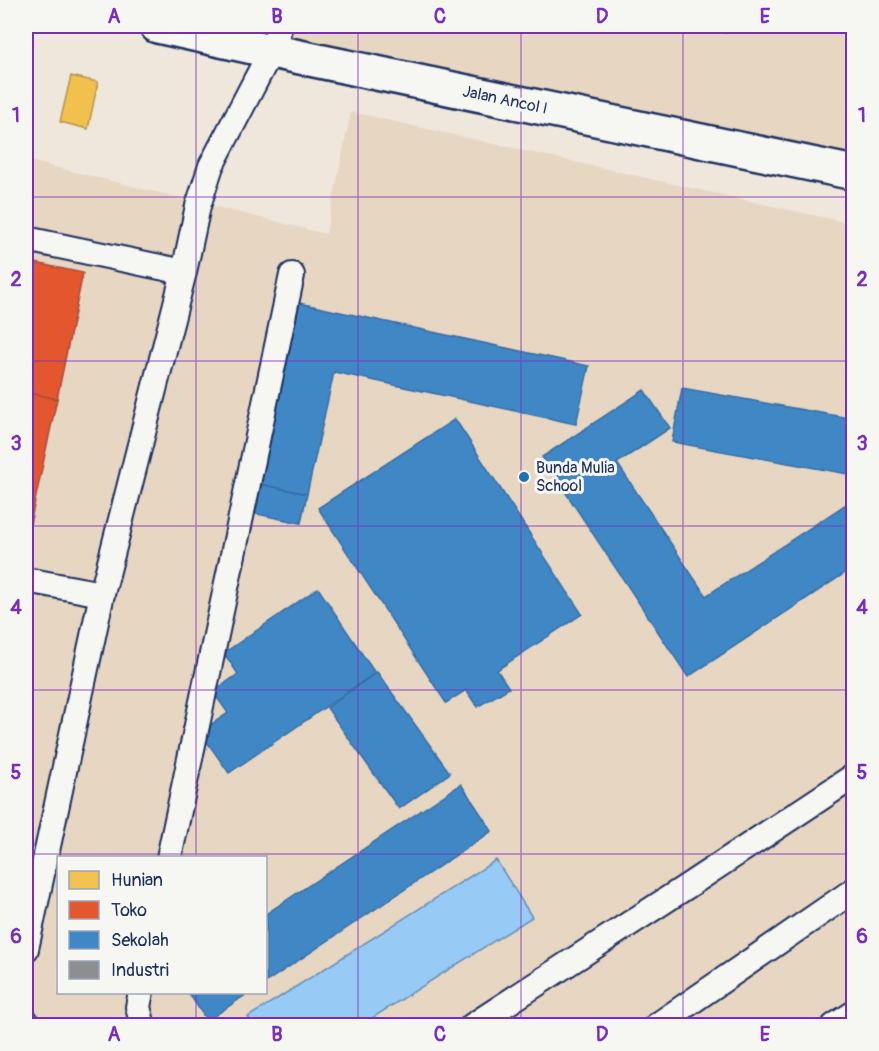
<svg xmlns="http://www.w3.org/2000/svg" width="879" height="1051" font-family="Pangolin,sans-serif">
<style>
.built{fill:#e7d6c2;fill-rule:evenodd}
.water{fill:#97cbf5;stroke:#658db9;stroke-width:1.5}
.homes{fill:#f2c14e;stroke:#b29553;stroke-width:1.5}
.shops{fill:#e4572e;stroke:#a84b3c;stroke-width:1.5}
.schools{fill:#3f88c5;stroke:#346da6;stroke-width:1.5}
.industry{fill:#8d8d92;stroke:#6b7182;stroke-width:1.5}
.lines{fill:none;stroke-linecap:round;stroke-linejoin:round}
.lane-casing{stroke:#1b2f5e;stroke-width:28}
.secondary-casing{stroke:#1b2f5e;stroke-width:38}
.lane{stroke:#f6f6f2;stroke-width:24}
.secondary{stroke:#f6f6f2;stroke-width:33}
.grid{fill:none;stroke:#7b2cbf;stroke-width:1.5;stroke-opacity:0.55}
.poi-dot{fill:#1f6fb2;stroke:#f6f6f2;stroke-width:2}
.labels{text-anchor:middle;dominant-baseline:central;stroke-width:6;stroke-linejoin:round;paint-order:stroke}
.street-label{font-size:16px;fill:#1b2f5e;stroke:#f6f6f2}
.poi-label{font-size:16px;fill:#1b2f5e;stroke:#f6f6f2;text-anchor:start}
.neatline{fill:none;stroke:#7b2cbf;stroke-width:2}
.grid-label{font-size:20px;text-anchor:middle;font-weight:bold;fill:#7b2cbf}
</style>
<rect width="100%" height="100%" fill="#efe7dc"/>
<filter id="ink" filterUnits="userSpaceOnUse"><feTurbulence type="fractalNoise" baseFrequency=".0167" numOctaves="2"/><feDisplacementMap in="SourceGraphic" scale="12" xChannelSelector="R" yChannelSelector="G"/><feConvolveMatrix kernelMatrix="1 2 1 2 8 2 1 2 1" color-interpolation-filters="sRGB"/></filter>
<g filter="url(#ink)">
<g class="built">
<path d="M241,26H853V182L364,55Z"/>
<path d="M351,112L853,224V1025L26,1026V160L326,234ZM58,858H266V992H58Z"/>
</g>
<path class="water" d="M496,860L532,917L361,1025H253L248,1017Z"/>
<path class="homes" d="M71,76L98,82L88,129L60,122Z"/>
<g class="shops">
<path d="M26,261L83,273L57,399L26,392Z"/>
<path d="M26,392L57,399L30,524L26,523Z"/>
</g>
<g class="schools">
<path d="M299,303L589,366L576,424L334,372L307,494L259,484Z"/>
<path d="M682,388L854,419V475L672,442Z"/>
<path d="M644,390L670,428L617,463L706,596L854,499V567L688,677L542,457Z"/>
<path d="M455,419L582,614L497,670L509,688L477,707L466,690L446,703L318,508Z"/>
<path d="M259,484L307,494L301,523L252,513Z"/>
<path d="M318,588L375,673L229,773L200,732L228,713L213,692L238,674L224,653Z"/>
<path d="M377,672L450,773L399,809L327,708Z"/>
<path d="M461,784L492,831L266,982V914Z"/>
<path d="M188,992H250L207,1021Z"/>
</g>
<path class="industry" d="M689,26H727L726,33Z"/>
<g class="lines">
<g class="lane-casing">
<g id="lane">
<path d="M26,239L184,272"/>
<path d="M26,580L102,594"/>
<path d="M169,858L292,275"/>
<path d="M26,949L102,594L184,272L198,206L211,166L271,51L280,26"/>
<path d="M141,992L138,1007L143,1026"/>
<path d="M26,1021L28,1026"/>
<path d="M472,1026L686,887L854,776"/>
<path d="M656,1026L854,890"/>
<path d="M834,1026L854,1013"/>
</g>
</g>
<g class="secondary-casing">
<path id="secondary" d="M157,26L271,51L854,173"/>
</g>
<use href="#lane" class="lane"/>
<use href="#secondary" class="secondary"/>
</g>
</g>
<path class="grid" d="M196,26V858M358,26V1026M521,26V1026M683,26V1026M26,197H854M26,361H854M26,526H854M26,690H854M26,854H854M196,992V1026"/>
<circle class="poi-dot" cx="524" cy="477" r="6"/>
<g class="labels">
<g class="street-label">
<text transform="translate(505 100) rotate(12)">Jalan Ancol I</text>
</g>
<g class="poi-label">
<text x="536" y="468">Bunda Mulia<tspan x="536" dy="18">School</tspan></text>
</g>
</g>
<rect width="879" height="1051" fill="none" stroke="#f6f6f2" stroke-width="66"/>
<rect x="57" y="856" width="210" height="138" fill="#f6f6f2" stroke="#9ea6b7" stroke-width="1.5"/>
<rect x="69" y="871" width="30" height="18" fill="#f2c14e" stroke="#9ea6b7" stroke-width="1.5"/>
<text x="111" y="886" font-size="18" fill="#1b2f5e">Hunian</text>
<rect x="69" y="901" width="30" height="18" fill="#e4572e" stroke="#9ea6b7" stroke-width="1.5"/>
<text x="111" y="916" font-size="18" fill="#1b2f5e">Toko</text>
<rect x="69" y="931" width="30" height="18" fill="#3f88c5" stroke="#9ea6b7" stroke-width="1.5"/>
<text x="111" y="946" font-size="18" fill="#1b2f5e">Sekolah</text>
<rect x="69" y="961" width="30" height="18" fill="#8d8d92" stroke="#9ea6b7" stroke-width="1.5"/>
<text x="111" y="976" font-size="18" fill="#1b2f5e">Industri</text>
<rect x="33" y="33" width="813" height="985" class="neatline"/>
<g class="grid-label">
<text x="114" y="23">A</text>
<text x="277" y="23">B</text>
<text x="440" y="23">C</text>
<text x="602" y="23">D</text>
<text x="765" y="23">E</text>
<text x="16" y="122">1</text>
<text x="862" y="122">1</text>
<text x="16" y="286">2</text>
<text x="862" y="286">2</text>
<text x="16" y="450">3</text>
<text x="862" y="450">3</text>
<text x="16" y="614">4</text>
<text x="862" y="614">4</text>
<text x="16" y="779">5</text>
<text x="862" y="779">5</text>
<text x="16" y="943">6</text>
<text x="862" y="943">6</text>
<text x="114" y="1041">A</text>
<text x="277" y="1041">B</text>
<text x="440" y="1041">C</text>
<text x="602" y="1041">D</text>
<text x="765" y="1041">E</text>
</g>
</svg>
